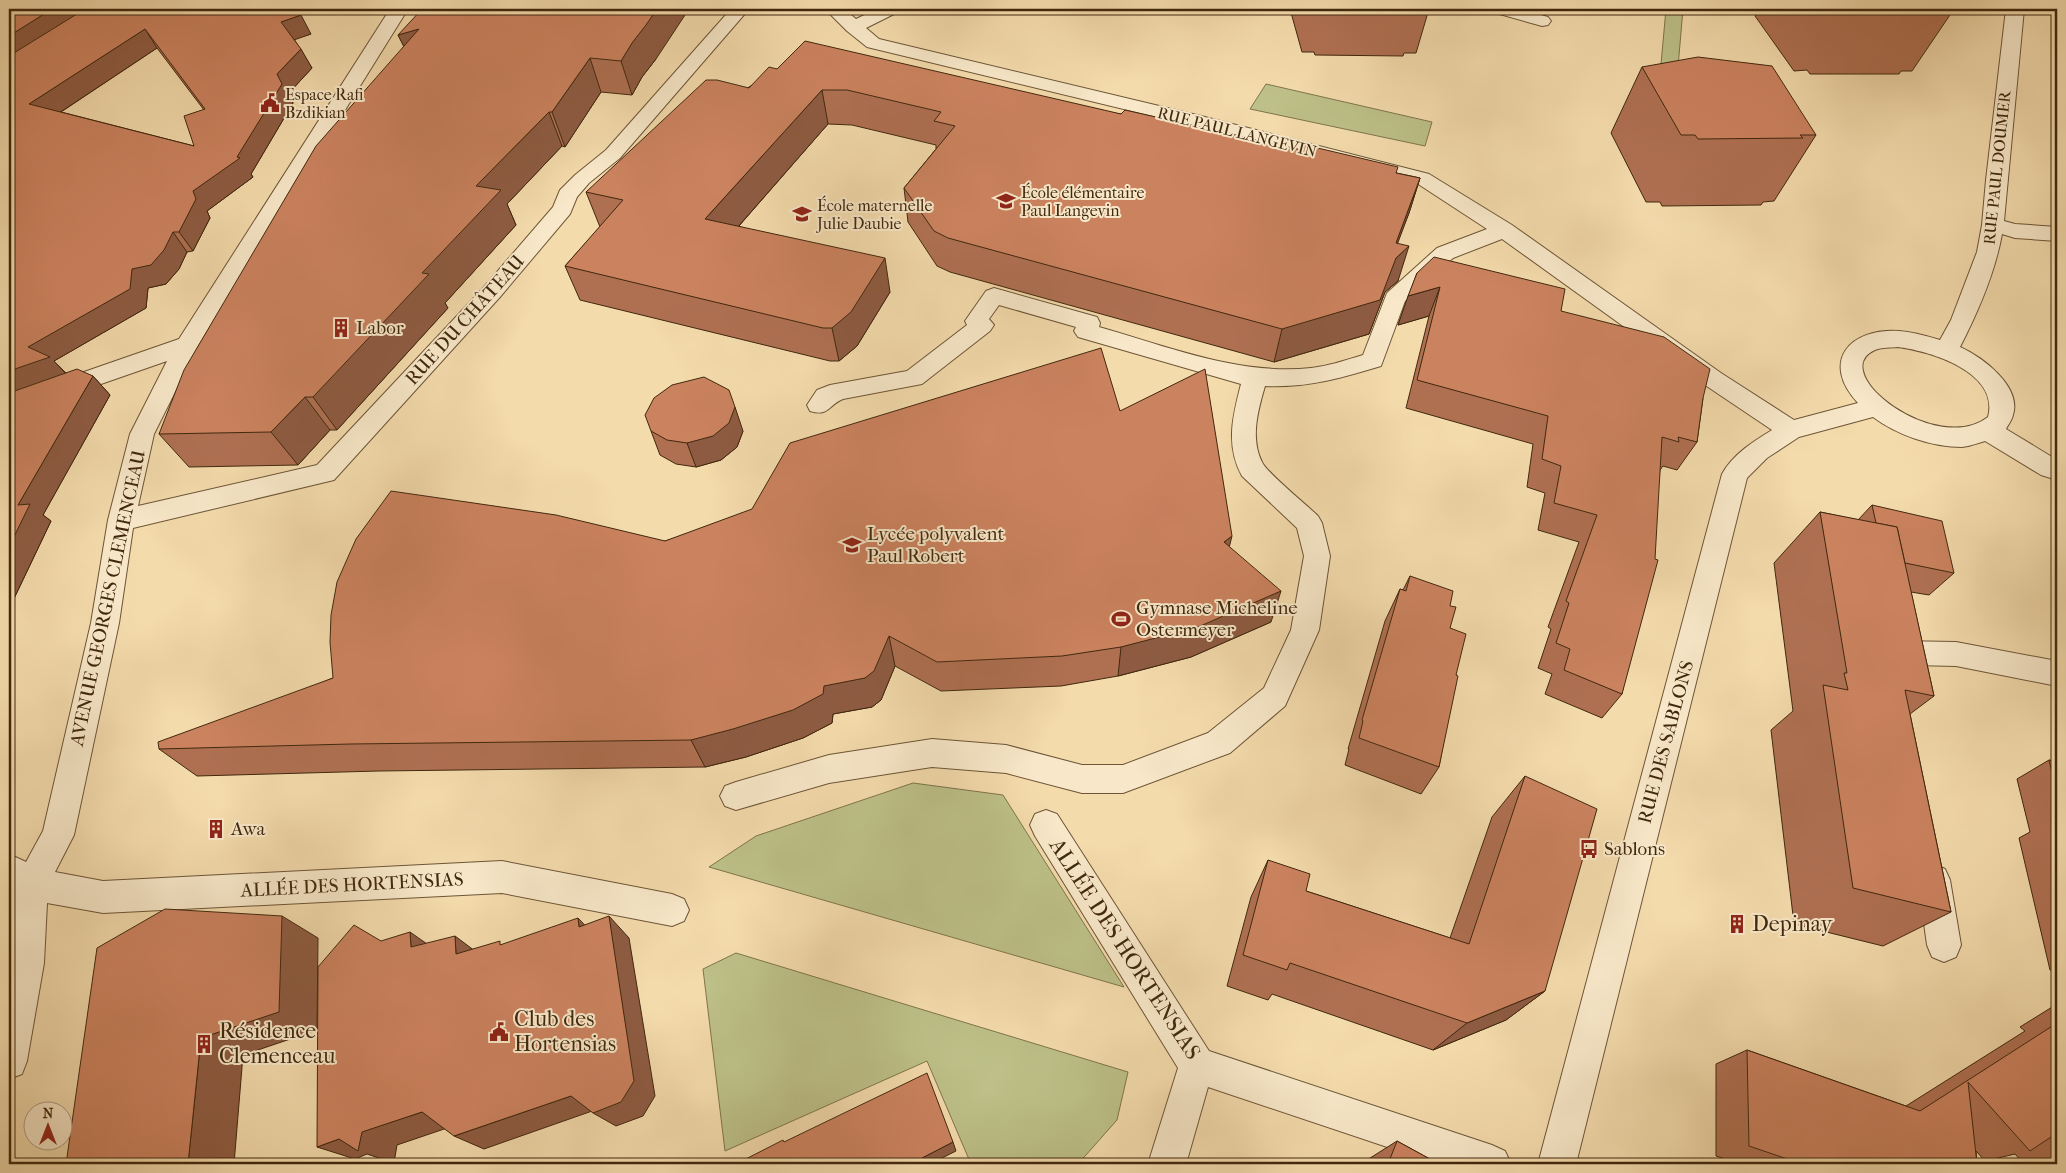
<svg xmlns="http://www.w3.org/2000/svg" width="2066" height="1173" font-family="'IM FELL French Canon',serif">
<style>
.green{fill:#bdc088;stroke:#7e744b}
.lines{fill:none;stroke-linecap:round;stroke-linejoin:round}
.minor-casing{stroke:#6d5536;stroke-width:2}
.minor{fill:#f8e8c9;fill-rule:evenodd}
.wall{fill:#af7052;stroke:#40280e;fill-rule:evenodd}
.shaded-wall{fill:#8e5b42;stroke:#40280e}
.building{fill:#cb825f;stroke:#40280e;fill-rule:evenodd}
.labels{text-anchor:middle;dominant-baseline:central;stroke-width:4;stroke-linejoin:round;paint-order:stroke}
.far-poi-label{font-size:16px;fill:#40280e;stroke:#f8e8c9;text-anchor:start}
.far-street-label{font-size:16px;fill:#40280e;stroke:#f8e8c9}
.street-label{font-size:19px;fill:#40280e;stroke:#f8e8c9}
.poi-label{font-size:19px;fill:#40280e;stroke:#f8e8c9;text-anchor:start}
.near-poi-label{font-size:22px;fill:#40280e;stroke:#f8e8c9;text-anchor:start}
.near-street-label{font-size:22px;fill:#40280e;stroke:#f8e8c9}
</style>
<rect width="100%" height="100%" fill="#f4dbac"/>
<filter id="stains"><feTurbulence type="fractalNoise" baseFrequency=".004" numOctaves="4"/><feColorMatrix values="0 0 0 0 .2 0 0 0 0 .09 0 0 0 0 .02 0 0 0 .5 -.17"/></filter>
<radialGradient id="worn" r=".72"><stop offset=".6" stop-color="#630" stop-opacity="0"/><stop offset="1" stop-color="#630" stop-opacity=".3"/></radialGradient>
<g class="green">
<path d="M1666,9H1683L1678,67L1661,64Z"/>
<path d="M1266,84L1432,122L1425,146L1250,109Z"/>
<path d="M913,783L1003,795L1124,987L709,867L756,836Z"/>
<path d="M736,953L1128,1072L1117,1120L1078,1164H971L927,1061L725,1151L703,969Z"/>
</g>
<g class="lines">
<g class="minor-casing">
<g id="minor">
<path d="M390,9H408L198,346L154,434L138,506L317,465L484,287L553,207L560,190L575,175L606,150L731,9H749L620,158L589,183L577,197L570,214L500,297L334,480L133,528L119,623L74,835L55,872L103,881L502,861L672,894L684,899L689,910L684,921L672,926L502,893L103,913L47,903L44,963L27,1061L22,1074L9,1079V970L14,892L9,888V854L26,862L43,831L91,623L108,520L130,434L167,361L9,416V398L179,339Z"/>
<path d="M825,9H844L856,19L877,9H899L896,13L866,28L879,39L1197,115L1429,174L1512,225L1721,373L1794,420L1858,403C1820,362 1849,328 1899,331C1913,332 1927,336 1940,340L1951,320L1977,252L1982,225L1986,180L2006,9H2024L2004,221L2015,224L2057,227V241L2015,238L2002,234C1995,273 1978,312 1960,347C1982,357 2022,386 2013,415C2012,420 2008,425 2006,429L2057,460V480L2041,475L1985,441C1978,443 1970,446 1962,447C1932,447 1897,435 1873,417L1799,437L1767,458L1747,478L1576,1164H1538L1722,474C1733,454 1754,441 1772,430L1705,385L1502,239L1453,258L1405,301L1381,366C1341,378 1308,388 1265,386C1258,410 1250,438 1262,462C1266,472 1308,506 1318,516L1322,523L1330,556L1319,630L1285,706L1230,753L1123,793H1082L1006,773L932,767L829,783L736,810L725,806L720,796L725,786L736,782L829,755L932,739L1006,745L1082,765H1123L1208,733L1264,688L1291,630L1304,556L1297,528L1242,476C1225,445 1233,415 1241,384L1078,337L1074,331L1076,327L999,305L989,319L994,325L990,331L922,384L843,399C828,405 829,417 810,411L807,405L817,390L830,385L907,371L967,325L965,321L986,291L994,288L1097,317L1100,323L1099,327C1166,346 1241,376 1311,368C1329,366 1346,360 1363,355L1387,293L1437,248L1487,229L1415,182L1194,126L867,47L847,31ZM1898,347C1930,351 2000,372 1988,417C1937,457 1825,372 1875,350C1882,347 1891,348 1898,347Z"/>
<path d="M1493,9H1520L1548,17L1551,21L1548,25L1542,26L1496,13Z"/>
<path d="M1897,641L1956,642L2057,661V686L1956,666L1912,665L1909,671L1899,674L1889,671L1883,653L1887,644Z"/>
<path d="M1046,810L1057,814L1209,1051L1492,1145L1505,1151L1511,1164H1438L1208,1087L1186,1164H1148L1178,1068L1035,836L1030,825L1035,814Z"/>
<path d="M1934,864L1945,869L1950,880L1961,945L1956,957L1944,962L1932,957L1927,945L1918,880L1923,869Z"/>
</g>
</g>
<use href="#minor" class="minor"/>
</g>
<g class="wall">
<path d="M9,9L311,34L294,39L312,68L288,94L293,103L251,174L253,177L207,211L210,218L193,251L187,252L179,269L166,284L148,288L146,308L54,361L66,373L93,376L110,395L43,515L51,521L9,609ZM157,48L204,110L194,146L61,112Z"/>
<path d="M1290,9H1429L1416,53H1404L1403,56L1315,55L1314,52H1302Z"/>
<path d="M1759,9H1954L1912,71H1901L1899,74H1810L1807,70L1794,71L1755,16Z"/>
<path d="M398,35L656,59L642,77L632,95L601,92L565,147L562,146L507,204L516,225L445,303L448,308L337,430H330L298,465L189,467L159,434L404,46Z"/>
<path d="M1642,67L1816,135L1774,201L1763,202L1761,205L1662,206L1660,202H1646L1611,133Z"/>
<path d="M777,69L1121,114L1420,178L1409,213L1397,243L1398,281L1385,292L1369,334L1274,362L950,272L937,266L908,222L904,188L936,149V145L852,125L828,124L739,226L890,292L857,346L839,361H830L580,300L565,266L600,227L586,192Z"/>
<path d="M1417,273L1561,311L1703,398L1697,442L1677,470L1663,466L1660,470L1622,694L1602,718L1545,694L1552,674L1538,668L1551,629L1548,627L1579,542L1538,530L1545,493L1527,487L1533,444L1406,408L1429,316L1398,325Z"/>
<path d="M1120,411L1229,547L1271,622L1191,657L1118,676L1061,686L941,691L895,666L881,700L872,707L833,714L832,723L803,738L746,757L705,767L379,771L197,776L159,749L333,678L665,541Z"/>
<path d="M651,431H743L737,447L721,460L696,467L676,464L660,455Z"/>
<path d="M1872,505L1954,573L1929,595L1911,592L1934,696L1910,714L1951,912L1883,946L1794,924L1771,730L1793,711L1774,563L1820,512L1858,520Z"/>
<path d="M1410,576L1450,606V628L1456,675L1439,767L1421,794L1345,765L1349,749H1348L1385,621L1400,589L1403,590Z"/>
<path d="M2049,760L2057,762V972L2050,970L2019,838L2030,832L2017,779Z"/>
<path d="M1525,776L1545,991L1506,1020L1433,1050L1272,994L1268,1000L1227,986L1251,897L1268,860L1306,891L1450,938L1492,817Z"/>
<path d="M2057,1004V1160L2036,1164H2024L2015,1154L1985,1161L1976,1151L1977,1164H1740L1716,1156V1064L1747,1050L1906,1106L2025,1031L2020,1027Z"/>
<path d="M1397,1141L1439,1164H1365L1367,1160Z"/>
</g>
<g class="shaded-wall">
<path d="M52,9H96L9,64V36Z"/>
<path d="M657,9H689L656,59L642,77L632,95L621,61L632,43Z"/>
<path d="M301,15L311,34L291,41L281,22Z"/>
<path d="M145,29L157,48L44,123L29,104Z"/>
<path d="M419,29L415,69L398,35Z"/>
<path d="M301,49L312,68L288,94L293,103L251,174L253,177L207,211L210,218L193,251L179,232L193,191L277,74Z"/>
<path d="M590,58L601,92L565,147L552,112Z"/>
<path d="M822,90L828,124L715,253L705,219Z"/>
<path d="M549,112L562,146L507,204L516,225L445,303L448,308L337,430L313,397L422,273L476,186Z"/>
<path d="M1420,178L1409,213L1385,277L1396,243Z"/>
<path d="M173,232L187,252L179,269L166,284L148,288L146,308L54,361L68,376L9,396V371L28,347L132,269Z"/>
<path d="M1409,246L1398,281L1385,292L1369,334L1274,362L1282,329L1396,258Z"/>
<path d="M885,258L890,292L857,346L839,361L832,328Z"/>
<path d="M1440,287L1429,316L1398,325L1408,296Z"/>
<path d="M93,376L110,395L43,515L51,521L9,609V547L18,505Z"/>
<path d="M305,397L330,430L298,465L271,432Z"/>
<path d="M735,407L743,431L737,447L721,460L696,467L687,443Z"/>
<path d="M1232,536L1224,568V542Z"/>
<path d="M1281,591L1271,622L1191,657L1118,676L1121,647Z"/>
<path d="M889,636L895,666L881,700L872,707L833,714L832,723L803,738L746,757L705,767L691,740L824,686Z"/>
<path d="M282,916L318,938L317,1030L243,1055L234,1164H188L201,1038Z"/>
<path d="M609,916L629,938L655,1096L643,1116L616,1126L593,1113Z"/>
<path d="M578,918L599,940L579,927Z"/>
<path d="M410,932L440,953L411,947Z"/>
<path d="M455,936L483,957L456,954Z"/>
<path d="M1545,991L1506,1020L1433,1050L1467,1023Z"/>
<path d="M571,1096L595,1110L484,1149L454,1136Z"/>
<path d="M422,1112L453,1126L397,1145L394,1163L367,1154L355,1159L317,1147L339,1139Z"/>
<path d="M953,1142L956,1151L930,1164H925L922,1158Z"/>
</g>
<g class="building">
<path d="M9,9H52L9,36Z"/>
<path d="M85,9H295L301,15L281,22L301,49L277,74L282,84L237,157L240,158L193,191L196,199L179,232H173L164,250L151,265L132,269L130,289L28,347L50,357L9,371V56ZM145,29L205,109L184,116L194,146L29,104Z"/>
<path d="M422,9H657L646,25L632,43L621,61L590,58L552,112H549L476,186L501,190L422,273L429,274L313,397H305L271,432L159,434L184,370L316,146L419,29L398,35Z"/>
<path d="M805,41L1121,114L1125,110L1302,150L1305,145L1398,167L1396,173L1420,178L1396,243L1409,246L1396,258L1380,300L1282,329L948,238L934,231L904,188L955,126L934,121L941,112L847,90H822L705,219L885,258L851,312L832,328H823L565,266L623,200L586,192L706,80H717L749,88L769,67L777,69Z"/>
<path d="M1698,57L1772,66L1816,135H1800L1803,138L1698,139L1695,135H1681L1642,67Z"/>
<path d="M1434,257L1565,289L1561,311L1664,337L1710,369L1703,398L1697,442L1678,437L1679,442L1662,437L1655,559L1658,560L1622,694L1564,670L1570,649L1556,643L1569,603L1566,601L1597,515L1554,503L1561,466L1542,459L1548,416L1417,380L1440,287L1408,296L1417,273Z"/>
<path d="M1101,348L1120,411L1205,369L1232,536L1224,542L1281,591L1198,627L1121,647L1062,656L937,662L889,636L874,671L865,678L824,686L823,694L793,710L733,729L691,740L350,744L159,749L158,742L333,678L330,642L331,615L337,582L356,539L391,491L556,515L665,541L752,509L790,443Z"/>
<path d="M77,369L93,376L18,505L30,504L9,547V393Z"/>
<path d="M704,377L729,390L735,407L729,423L713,436L687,443L667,440L651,431L645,415L654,398L672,385Z"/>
<path d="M1872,505L1942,521L1954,573L1905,563L1897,527L1876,523Z"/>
<path d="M1820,512L1897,527L1934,696L1905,690L1951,912L1853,888L1823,685L1848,690L1844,673H1847Z"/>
<path d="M1410,576L1453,591L1450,606L1456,607L1450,628L1466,634L1456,675L1458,676L1439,767L1359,738L1363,721L1362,720L1400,589L1406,591Z"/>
<path d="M2049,760L2057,762V793Z"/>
<path d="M1525,776L1597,809L1545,991L1467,1023L1290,963L1287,970L1243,955L1268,860L1310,874L1306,891L1469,944Z"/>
<path d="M2051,820L2057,822V843Z"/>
<path d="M165,909L282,916L279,1012L201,1038L188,1164H66L97,948Z"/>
<path d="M609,916L634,1081L621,1102L593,1113L571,1096L454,1136L422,1112L362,1132L358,1151L339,1139L317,1147L318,967L354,925L381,941L410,932L411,947L455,936L456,954L500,941V945L578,918L579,927Z"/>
<path d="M2057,1023V1139L2054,1135L2030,1151L1968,1082L1977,1164H1802L1749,1146L1747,1050L1920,1111Z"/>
<path d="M927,1073L953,1142L922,1158L925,1164H736L783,1140L784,1142Z"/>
<path d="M1397,1141L1439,1164H1388Z"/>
</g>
<defs>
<g id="civic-bare" transform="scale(1.5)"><path d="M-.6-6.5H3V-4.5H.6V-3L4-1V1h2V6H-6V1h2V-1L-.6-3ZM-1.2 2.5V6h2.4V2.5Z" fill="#8f2418" stroke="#f8e8c9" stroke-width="2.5" paint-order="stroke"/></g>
<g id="school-bare" transform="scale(1.5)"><path d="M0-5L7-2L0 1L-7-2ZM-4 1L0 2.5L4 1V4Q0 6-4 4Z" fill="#8f2418" stroke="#f8e8c9" stroke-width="2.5" paint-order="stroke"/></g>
<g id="building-bare" transform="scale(1.5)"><path d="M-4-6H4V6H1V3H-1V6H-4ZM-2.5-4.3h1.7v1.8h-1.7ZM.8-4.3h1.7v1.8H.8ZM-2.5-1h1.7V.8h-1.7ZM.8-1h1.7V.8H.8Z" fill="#8f2418" stroke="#f8e8c9" stroke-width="2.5" paint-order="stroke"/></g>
<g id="stadium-bare" transform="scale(1.5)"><path d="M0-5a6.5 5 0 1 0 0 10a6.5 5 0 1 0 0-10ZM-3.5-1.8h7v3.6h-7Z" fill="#8f2418" stroke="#f8e8c9" stroke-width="2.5" paint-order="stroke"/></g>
<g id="bus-bare" transform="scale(1.5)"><path d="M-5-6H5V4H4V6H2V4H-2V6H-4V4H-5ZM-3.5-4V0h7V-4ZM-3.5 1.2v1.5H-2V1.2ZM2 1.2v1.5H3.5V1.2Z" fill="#8f2418" stroke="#f8e8c9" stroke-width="2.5" paint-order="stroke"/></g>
</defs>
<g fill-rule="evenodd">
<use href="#civic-bare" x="270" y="103"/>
<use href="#school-bare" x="1006" y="201"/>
<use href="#school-bare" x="802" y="214"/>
<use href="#building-bare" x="341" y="328"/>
<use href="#school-bare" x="852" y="545"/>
<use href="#stadium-bare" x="1121" y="619"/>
<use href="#building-bare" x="216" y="829"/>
<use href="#bus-bare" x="1589" y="849"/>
<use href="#building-bare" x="1737" y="924"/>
<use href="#civic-bare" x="499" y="1032"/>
<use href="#building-bare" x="204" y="1044"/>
</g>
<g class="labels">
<g class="far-poi-label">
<text x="285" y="94">Espace Rafi<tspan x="285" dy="18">Bzdikian</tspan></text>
<text x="1021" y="192">École élémentaire<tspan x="1021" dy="18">Paul Langevin</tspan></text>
<text x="817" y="205">École maternelle<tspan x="817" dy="18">Julie Daubie</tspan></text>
</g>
<g class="far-street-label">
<text transform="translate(1237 132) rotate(14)">RUE PAUL LANGEVIN</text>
<text transform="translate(1997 168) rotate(-84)">RUE PAUL DOUMER</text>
</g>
<g class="street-label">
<text transform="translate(465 320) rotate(-48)">RUE DU CHÂTEAU</text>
<text transform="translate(108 598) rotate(-78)">AVENUE GEORGES CLEMENCEAU</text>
<text transform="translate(1666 742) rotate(-75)">RUE DES SABLONS</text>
<text transform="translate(352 885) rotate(-3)">ALLÉE DES HORTENSIAS</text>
</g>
<g class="poi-label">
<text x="356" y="328">Labor</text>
<text x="867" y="534">Lycée polyvalent<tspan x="867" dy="22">Paul Robert</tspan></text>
<text x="1136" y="608">Gymnase Micheline<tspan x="1136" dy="22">Ostermeyer</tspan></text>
<text x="231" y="829">Awa</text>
<text x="1604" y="849">Sablons</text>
</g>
<g class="near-poi-label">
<text x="1752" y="924">Depinay</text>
<text x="514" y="1019">Club des<tspan x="514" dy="25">Hortensias</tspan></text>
<text x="219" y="1031">Résidence<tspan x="219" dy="25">Clemenceau</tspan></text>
</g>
<g class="near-street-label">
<text transform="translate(1125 949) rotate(57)">ALLÉE DES HORTENSIAS</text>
</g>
</g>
<rect width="2066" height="1173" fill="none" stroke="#f4dbac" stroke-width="30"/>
<rect x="10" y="10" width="2046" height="1153" fill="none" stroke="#40280e" stroke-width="2.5"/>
<rect x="15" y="15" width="2036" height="1143" fill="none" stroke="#40280e"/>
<g transform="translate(48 1126)"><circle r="24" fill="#f8e8c9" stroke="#ae9b7e"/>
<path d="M0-4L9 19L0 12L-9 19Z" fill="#8f2418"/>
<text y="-8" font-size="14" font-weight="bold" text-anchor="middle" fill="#40280e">N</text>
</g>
<rect width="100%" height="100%" filter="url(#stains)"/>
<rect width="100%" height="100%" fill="url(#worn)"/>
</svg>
